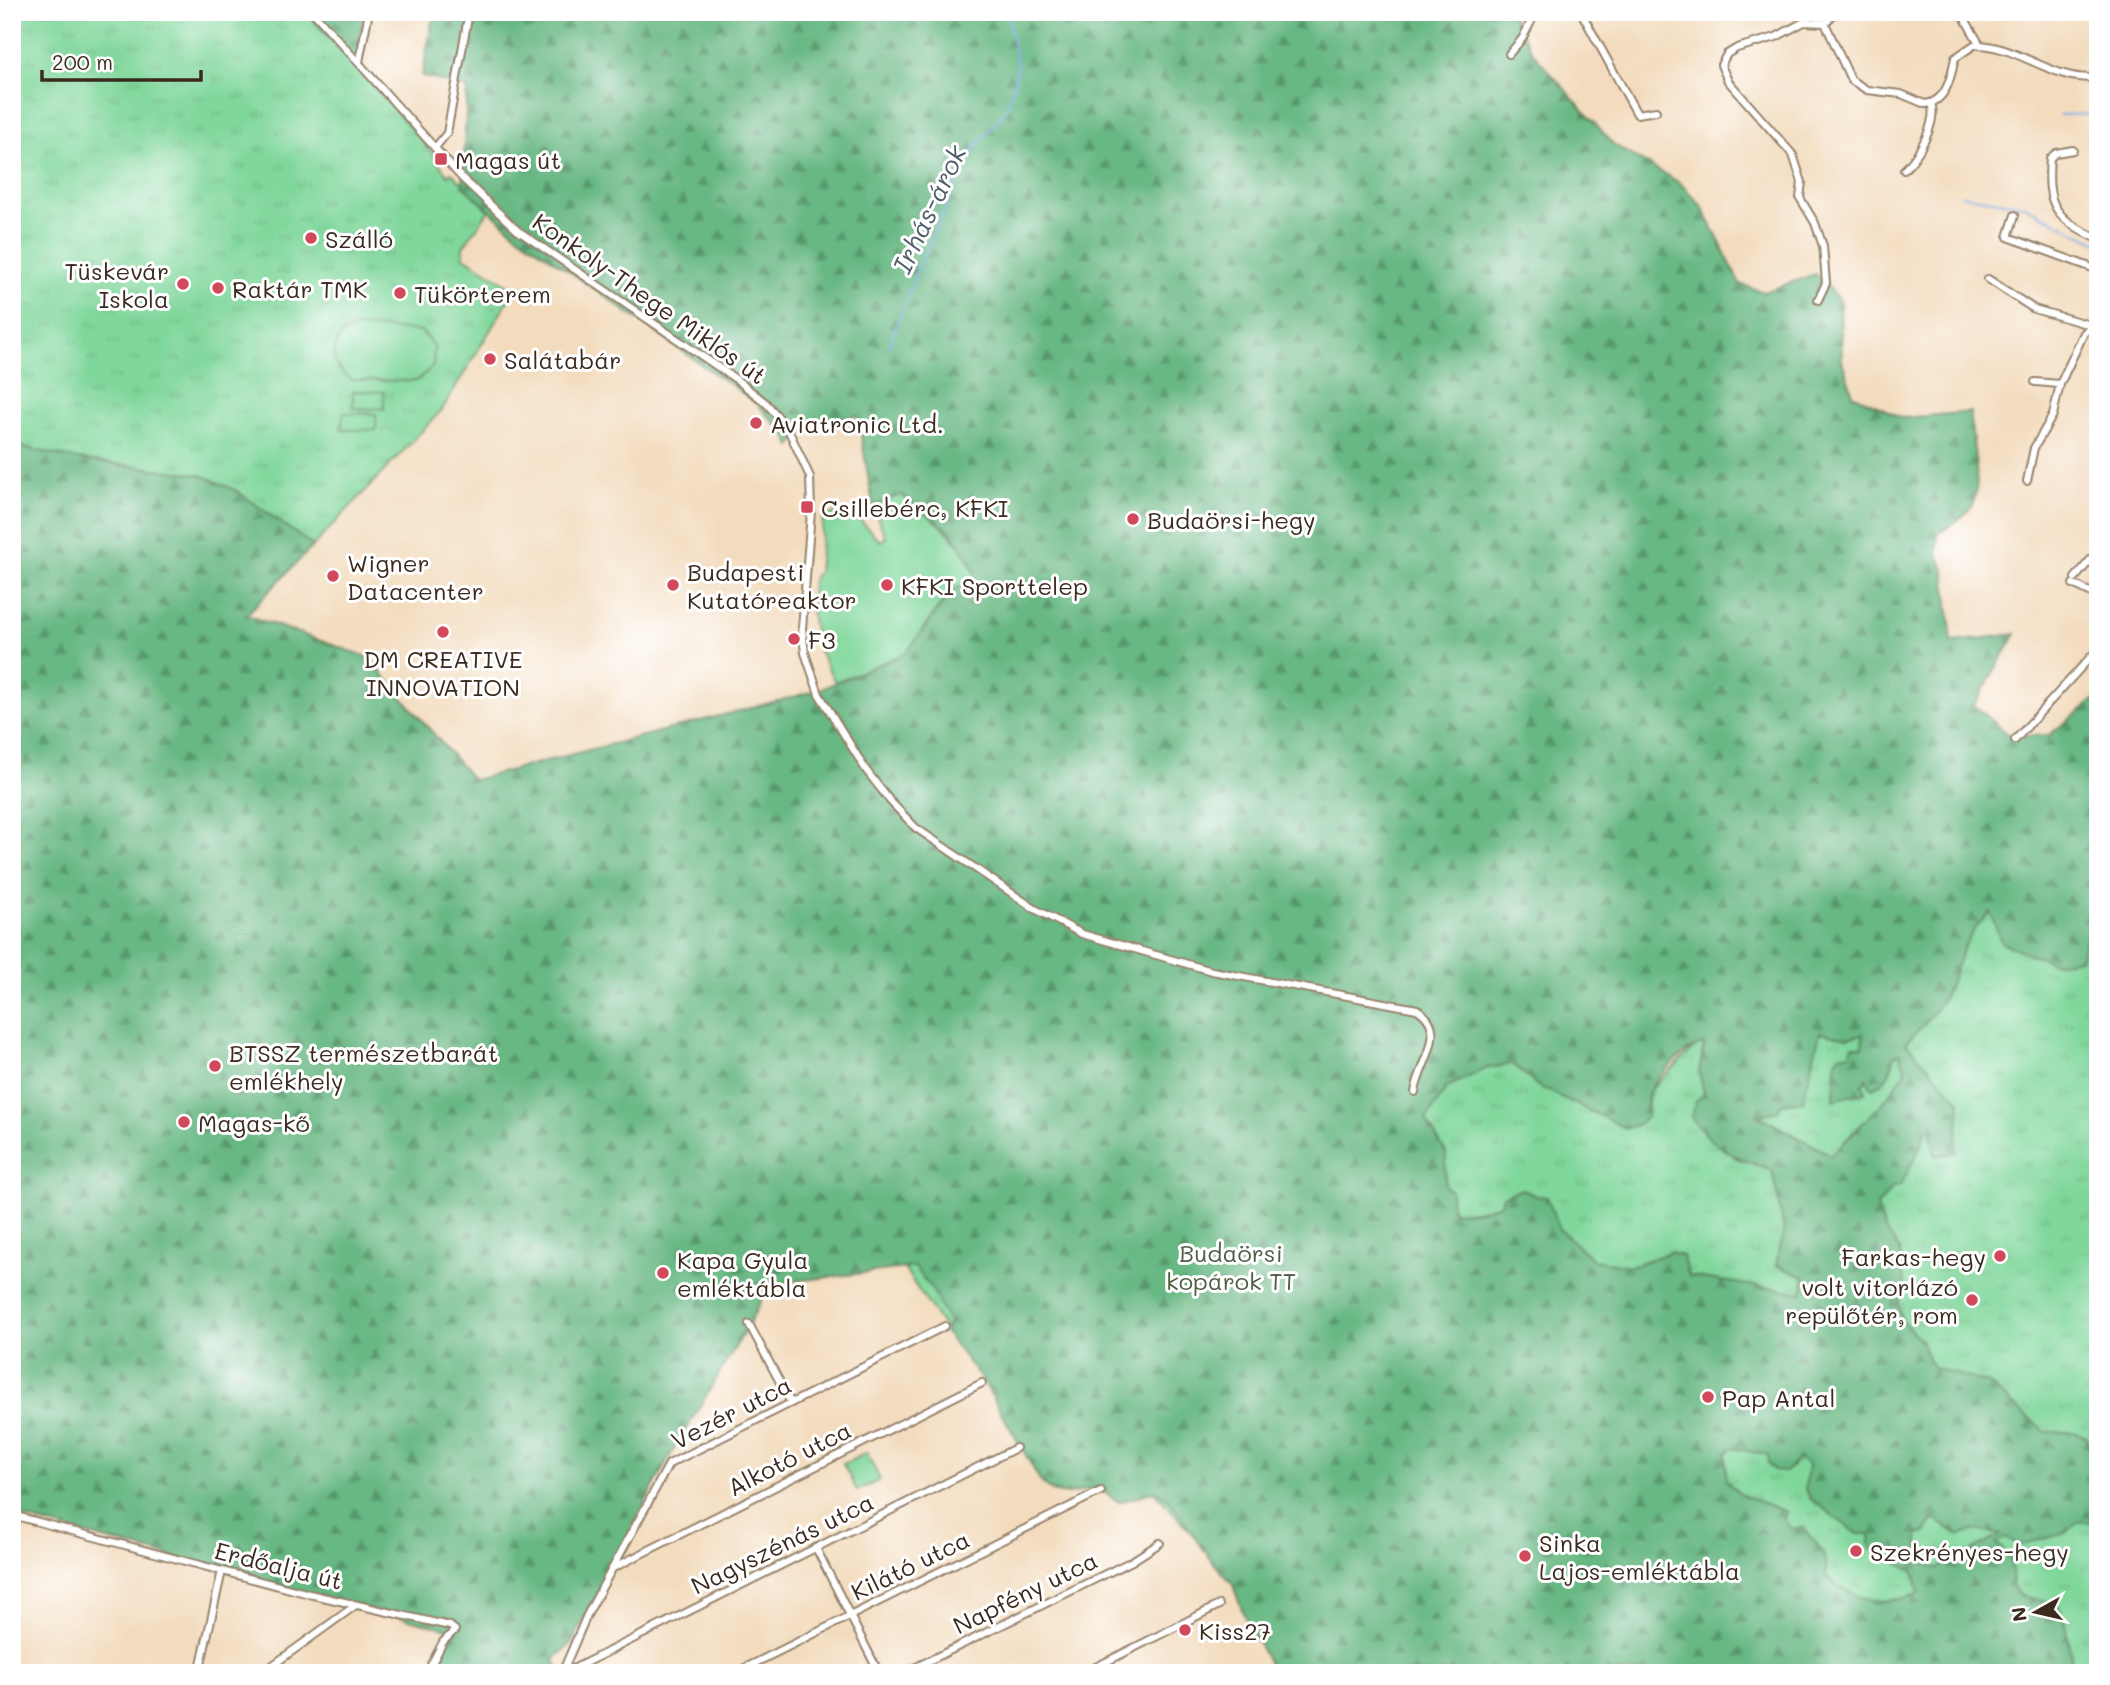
<svg xmlns="http://www.w3.org/2000/svg" width="2110" height="1685" font-family="Mali,sans-serif">
<style>
.grass{fill:url(#grass-tufts);stroke:#5e805c;stroke-width:2;fill-rule:evenodd}
.forest{fill:url(#forest-firs);stroke:#527150;stroke-width:2;fill-rule:evenodd}
.pitch{fill:#80d79b;stroke:#5e805c;stroke-width:2}
.lines{fill:none;stroke-linecap:round;stroke-linejoin:round}
.stream{stroke:#75a9e2;stroke-width:2}
.street-casing{stroke:#97836e;stroke-width:10}
.street{stroke:#fff;stroke-width:6}
.poi-dot{fill:#d1495b;stroke:#fff;stroke-width:2.5}
.labels{text-anchor:middle;dominant-baseline:central;stroke-width:6;stroke-linejoin:round;paint-order:stroke}
.poi-label{font-size:24px;fill:#3b2a1e;stroke:#fff;text-anchor:start}
.street-label{font-size:24px;fill:#3b2a1e;stroke:#fff}
.park-label{font-size:24px;fill:#505e44;stroke:#fff}
.water-label{font-size:26px;font-style:italic;fill:#525d6c;stroke:#fff}
</style>
<defs>
<pattern id="grass-tufts" width="24" height="20" patternUnits="userSpaceOnUse" patternTransform="scale(1.75)"><rect width="24" height="20" fill="#80d79b"/><path d="M3 7l-1-3M5 7V3M7 7l1-3M15 17l-1-3M17 17v-4M19 17l1-3" fill="none" stroke="#70b985"/></pattern>
<pattern id="forest-firs" width="22" height="20" patternUnits="userSpaceOnUse" patternTransform="scale(1.75)"><rect width="22" height="20" fill="#68b883"/><path d="M5 1l3.5 6h-7zM16 11l3.5 6h-7z" fill="#57966b"/></pattern>
</defs>
<rect width="100%" height="100%" fill="#fff"/>
<filter id="ink" filterUnits="userSpaceOnUse"><feTurbulence type="fractalNoise" baseFrequency=".0143" numOctaves="2"/><feDisplacementMap in="SourceGraphic" scale="14" xChannelSelector="R" yChannelSelector="G"/><feConvolveMatrix kernelMatrix="1 2 1 2 8 2 1 2 1" color-interpolation-filters="sRGB"/></filter>
<filter id="wash" filterUnits="userSpaceOnUse"><feTurbulence type="fractalNoise" baseFrequency=".00686" numOctaves="4" result="noise"/><feDisplacementMap in="SourceGraphic" scale="28" xChannelSelector="R" yChannelSelector="G"/><feGaussianBlur stdDeviation="1.57" result="paint"/><feColorMatrix in="noise" values="0 0 0 0 0 0 0 0 0 0 0 0 0 0 0 0 0 1.4 0 .05"/><feComposite in="paint" operator="in"/></filter>
<g filter="url(#wash)">
<rect width="100%" height="100%" fill="#f3dcbe"/>
<g class="grass">
<path d="M12,12H306L421,139C433,152 438,164 448,175L451,172L489,210L463,247L464,257L515,289L442,410L313,546L237,491L201,475L77,459L12,445Z"/>
<path d="M2098,729V1673H1279L1239,1586L1155,1492L1048,1489L983,1379L962,1354L905,1270L1256,887L1446,1153L1426,1120L1447,1087ZM1687,1012L1697,1045L1649,1091L1647,1117L1625,1128L1566,1099ZM1704,1094L1757,1115L1831,1155L1807,1290L1805,1278L1776,1265L1784,1230L1773,1169L1735,1158L1696,1101Z"/>
<path d="M867,1453L880,1480L857,1491L843,1464Z"/>
</g>
<g class="forest">
<path d="M306,12H364L357,65L311,16Z"/>
<path d="M434,12H1510L1533,53L1614,145L1680,183L1702,206L1740,284L1764,292L1816,274L1840,300L1842,361L1853,394L1902,418L1971,412C1969,437 1986,491 1969,510C1961,520 1948,527 1938,534L1937,552L1945,572L1952,642L2016,634L1974,705L2010,736L2049,735L2098,697V921H2092L2080,959L2053,963L2002,943L1990,912C1961,940 1962,958 1946,992C1937,1012 1921,1027 1906,1043L1960,1101L1956,1152L1935,1156L1931,1131L1925,1130C1922,1149 1909,1167 1901,1185L1892,1188L1877,1206L1885,1230L1900,1250L1904,1283L1899,1303L1902,1321L1920,1339L1932,1367L1988,1383L2045,1432H2074L2087,1437L2098,1472V1521L2078,1522L2066,1533L2020,1545L2006,1538L1996,1543L2011,1558L2013,1587L2020,1595L2058,1605C2070,1627 2066,1650 2076,1673H1274L1248,1625L1232,1583L1212,1561L1167,1497L1155,1491L1119,1502L1096,1487C1075,1493 1058,1501 1041,1482L985,1384L945,1332L949,1323L933,1291L915,1267L769,1284L749,1324L666,1463L571,1644L554,1659L561,1673H423L455,1631L12,1515V445L77,459L201,475L237,491L313,546L246,615L368,657L473,780L816,691L906,653L972,563L951,532L902,495L873,506L858,416L813,421L791,446L786,435L756,403L515,233L463,186L467,88L422,76ZM1820,1032L1847,1038L1863,1034L1862,1047L1853,1045L1850,1053L1840,1055L1836,1061L1834,1100L1865,1092V1088L1862,1086L1866,1078L1872,1088C1886,1083 1892,1070 1894,1056L1900,1053L1906,1072L1882,1104L1831,1155L1758,1116L1778,1111L1781,1104L1803,1101ZM1704,1044L1699,1072L1704,1094L1696,1101L1691,1117C1714,1149 1737,1159 1772,1170L1784,1230L1776,1265L1805,1277L1802,1293L1689,1276L1682,1256L1671,1252L1631,1266L1593,1260L1559,1229L1547,1197L1536,1196L1522,1189L1503,1196L1500,1204C1488,1209 1465,1215 1452,1210L1451,1191L1445,1185L1446,1153L1426,1120L1447,1087L1487,1068L1513,1064L1536,1085L1625,1128L1637,1125L1647,1117C1647,1109 1646,1096 1650,1090C1659,1075 1687,1046 1704,1044ZM1731,1448L1768,1455V1463L1775,1471L1785,1472L1799,1459L1808,1465L1805,1489L1811,1499L1857,1534H1870V1548L1914,1572L1919,1593C1884,1608 1854,1601 1826,1576C1829,1554 1816,1542 1802,1527L1791,1529L1784,1519L1787,1512L1740,1494L1726,1480V1453ZM1934,1519L1960,1536L1976,1530L2001,1535L1938,1569L1913,1561L1918,1548V1533L1926,1532Z"/>
</g>
<g class="pitch">
<path d="M356,327L421,331L434,347L433,366L418,380L410,381L353,380C326,367 329,335 356,327Z"/>
<path d="M353,391L384,392V409L353,408Z"/>
<path d="M343,413L376,414V430H342Z"/>
<path d="M901,495C934,519 964,538 976,579L950,591L906,653L835,682L816,645L811,611L812,580L818,572L823,517L838,513L855,515L880,541L886,538L873,506Z"/>
</g>
<g class="lines">
<g class="stream">
<path d="M2059,115L2098,114"/>
<path d="M1961,195L2023,205L2071,230"/>
<path d="M2073,231L2098,243"/>
<path d="M889,346L920,263L968,157L1007,108L1018,68L1007,12"/>
</g>
</g>
</g>
<g filter="url(#ink)">
<g class="lines">
<g class="street-casing">
<g id="street">
<path d="M313,12L461,177L517,230L737,380L766,403L787,427L810,477L811,512L802,629L805,653L819,694L866,770L890,801L916,828L1035,909L1082,934L1212,971L1417,1009C1451,1031 1419,1063 1415,1092"/>
<path d="M1581,12L1637,114L1656,111"/>
<path d="M1692,12V13"/>
<path d="M1961,12L1980,45"/>
<path d="M1825,23L1851,80L1867,90L1901,94L1925,104C1947,102 1951,76 1955,58L1974,45C2016,43 2055,84 2098,77"/>
<path d="M1825,23L1836,12"/>
<path d="M1509,54L1522,39L1536,12"/>
<path d="M359,62L369,12"/>
<path d="M435,148L447,133L469,12"/>
<path d="M2073,150L2056,153L2050,158C2046,206 2055,218 2098,239"/>
<path d="M1904,170C1918,157 1938,122 1931,103"/>
<path d="M2015,215L2008,237L2098,270"/>
<path d="M1988,279L2034,309L2090,325"/>
<path d="M1818,300L1826,283L1823,246L1815,223L1800,198L1802,182L1793,155L1728,81L1721,65L1727,54L1737,48L1776,37L1804,22L1825,23"/>
<path d="M2035,382L2060,384"/>
<path d="M2027,481L2034,448L2053,415L2060,384L2084,333L2098,321"/>
<path d="M2075,578L2098,551"/>
<path d="M2073,584L2098,596"/>
<path d="M2015,740L2098,649"/>
<path d="M749,1324L791,1403"/>
<path d="M12,1515L309,1594L450,1626L455,1630L443,1642L427,1673"/>
<path d="M816,1548L879,1673"/>
<path d="M615,1567L982,1383"/>
<path d="M12,1665L40,1673"/>
<path d="M199,1673L222,1571"/>
<path d="M262,1673L356,1605"/>
<path d="M562,1673L587,1615L669,1464L945,1326"/>
<path d="M565,1673L1016,1448"/>
<path d="M735,1673L1101,1491"/>
<path d="M904,1673L1132,1561L1160,1543"/>
<path d="M1084,1673L1219,1605"/>
</g>
</g>
<use href="#street" class="street"/>
</g>
</g>
<g class="poi-dot">
<rect x="434" y="152" width="14" height="14" rx="3.5"/>
<circle cx="311" cy="238" r="7"/>
<circle cx="183" cy="284" r="7"/>
<circle cx="218" cy="288" r="7"/>
<circle cx="400" cy="293" r="7"/>
<circle cx="490" cy="359" r="7"/>
<circle cx="756" cy="423" r="7"/>
<rect x="800" y="500" width="14" height="14" rx="3.5"/>
<circle cx="1133" cy="519" r="7"/>
<circle cx="333" cy="576" r="7"/>
<circle cx="673" cy="585" r="7"/>
<circle cx="887" cy="585" r="7"/>
<circle cx="443" cy="632" r="7"/>
<circle cx="794" cy="639" r="7"/>
<circle cx="215" cy="1066" r="7"/>
<circle cx="184" cy="1122" r="7"/>
<circle cx="2000" cy="1256" r="7"/>
<circle cx="663" cy="1273" r="7"/>
<circle cx="1972" cy="1300" r="7"/>
<circle cx="1708" cy="1397" r="7"/>
<circle cx="1856" cy="1551" r="7"/>
<circle cx="1525" cy="1556" r="7"/>
<circle cx="1185" cy="1630" r="7"/>
</g>
<g class="labels">
<g class="poi-label">
<text x="455" y="159">Magas út</text>
<text x="325" y="238">Szálló</text>
<text x="169" y="270" text-anchor="end">Tüskevár<tspan x="169" dy="28">Iskola</tspan></text>
<text x="232" y="288">Raktár TMK</text>
<text x="414" y="293">Tükörterem</text>
<text x="504" y="359">Salátabár</text>
<text x="770" y="423">Aviatronic Ltd.</text>
<text x="821" y="507">Csillebérc, KFKI</text>
<text x="1147" y="519">Budaörsi-hegy</text>
<text x="347" y="562">Wigner<tspan x="347" dy="28">Datacenter</tspan></text>
<text x="687" y="571">Budapesti<tspan x="687" dy="28">Kutatóreaktor</tspan></text>
<text x="901" y="585">KFKI Sporttelep</text>
<text x="808" y="639">F3</text>
<text x="443" y="658" text-anchor="middle">DM CREATIVE<tspan x="443" dy="28">INNOVATION</tspan></text>
<text x="229" y="1052">BTSSZ természetbarát<tspan x="229" dy="28">emlékhely</tspan></text>
<text x="198" y="1122">Magas-kő</text>
<text x="1986" y="1256" text-anchor="end">Farkas-hegy</text>
<text x="677" y="1259">Kapa Gyula<tspan x="677" dy="28">emléktábla</tspan></text>
<text x="1958" y="1286" text-anchor="end">volt vitorlázó<tspan x="1958" dy="28">repülőtér, rom</tspan></text>
<text x="1722" y="1397">Pap Antal</text>
<text x="1539" y="1542">Sinka<tspan x="1539" dy="28">Lajos-emléktábla</tspan></text>
<text x="1870" y="1551">Szekrényes-hegy</text>
<text x="1199" y="1630">Kiss27</text>
</g>
<g class="street-label">
<text transform="translate(650 298) rotate(35)">Konkoly-Thege Miklós út</text>
<text transform="translate(731 1412) rotate(-27)">Vezér utca</text>
<text transform="translate(789 1458) rotate(-27)">Alkotó utca</text>
<text transform="translate(782 1543) rotate(-26)">Nagyszénás utca</text>
<text transform="translate(279 1565) rotate(14)">Erdőalja út</text>
<text transform="translate(910 1565) rotate(-26)">Kilátó utca</text>
<text transform="translate(1025 1592) rotate(-26)">Napfény utca</text>
</g>
<g class="park-label">
<text x="1231" y="1252">Budaörsi<tspan x="1231" dy="28">kopárok TT</tspan></text>
</g>
<g class="water-label">
<text transform="translate(929 209) rotate(-65)">Irhás-árok</text>
</g>
</g>
<rect width="2110" height="1685" fill="none" stroke="#fff" stroke-width="42"/>
<g transform="translate(2036 1612) rotate(262)" stroke="#ffffff" stroke-width="5" paint-order="stroke">
<path d="M0-5L12 26L0 18L-12 26Z" fill="#3b2a1e"/>
<text y="-10" font-size="19" font-weight="bold" text-anchor="middle" fill="#3b2a1e">N</text>
</g>
<path d="M42 70v10h159v-10" fill="none" stroke="#3b2a1e" stroke-width="3.5"/>
<text x="52" y="70" font-size="21" fill="#3b2a1e" stroke="#ffffff" stroke-width="5" paint-order="stroke">200 m</text>
</svg>
